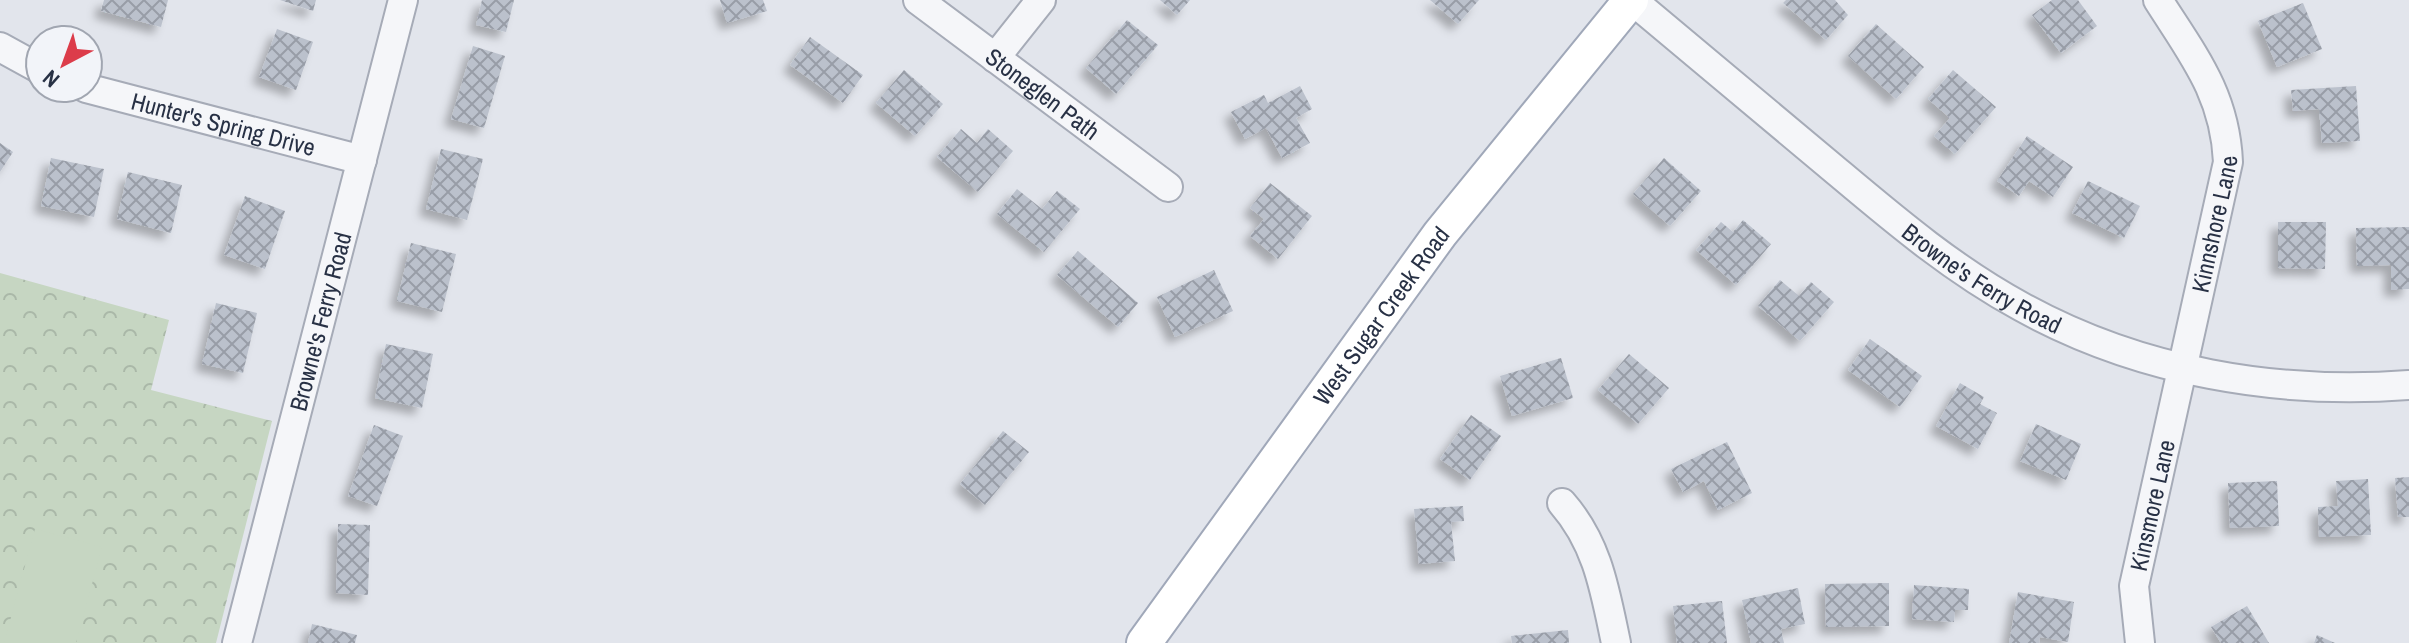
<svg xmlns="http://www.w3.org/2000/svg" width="2409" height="643" font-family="'Archivo Narrow',sans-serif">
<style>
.park{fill:url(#park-crowns)}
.pitch{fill:#c6d6c2}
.building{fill:url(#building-cross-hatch);filter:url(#shadow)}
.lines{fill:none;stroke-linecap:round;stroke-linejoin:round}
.minor-casing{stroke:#a6abb7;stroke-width:32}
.major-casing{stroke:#a0a8b9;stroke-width:38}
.minor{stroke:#f5f6f9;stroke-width:28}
.major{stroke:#fff;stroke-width:34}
.labels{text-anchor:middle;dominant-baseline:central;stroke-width:6;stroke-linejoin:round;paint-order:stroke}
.street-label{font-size:24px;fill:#283145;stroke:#f2f4f9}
</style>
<defs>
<pattern id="park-crowns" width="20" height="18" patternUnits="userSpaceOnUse" patternTransform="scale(2)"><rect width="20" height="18" fill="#c6d6c2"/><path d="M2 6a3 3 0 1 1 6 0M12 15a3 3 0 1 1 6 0" fill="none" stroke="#aab8a8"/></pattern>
<pattern id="building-cross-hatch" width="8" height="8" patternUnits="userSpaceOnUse" patternTransform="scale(2)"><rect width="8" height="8" fill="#bbc1cc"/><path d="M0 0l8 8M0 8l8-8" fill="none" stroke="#989da7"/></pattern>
<filter id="shadow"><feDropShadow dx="-7" dy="7" stdDeviation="4" flood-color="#0004"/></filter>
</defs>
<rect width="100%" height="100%" fill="#e2e5ec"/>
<path class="park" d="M0,273L169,320L151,390L272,421L216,643H0Z"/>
<path class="pitch" d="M35,529L102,547L76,643H4Z"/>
<g class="building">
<path d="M104,0H168L161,27L101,11Z"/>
<path d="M280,0H316L313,11Z"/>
<path d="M482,0H514L506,32L476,25Z"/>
<path d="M720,0H763L767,11L727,23Z"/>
<path d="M1160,0H1190L1177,15Z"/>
<path d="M1430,0H1479L1458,24Z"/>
<path d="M1786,0H1835L1848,15L1826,40L1783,3Z"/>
<path d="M2052,0H2078L2097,26L2061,53L2032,15Z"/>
<path d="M2303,3L2322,49L2277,67L2258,21Z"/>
<path d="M1127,20L1158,45L1116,94L1086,68Z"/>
<path d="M1876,24L1924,67L1896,99L1848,56Z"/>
<path d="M277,29L313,42L296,90L259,77Z"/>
<path d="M810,37L863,75L843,103L790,65Z"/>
<path d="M473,46L505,56L484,128L451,119Z"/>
<path d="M904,70L943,104L915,136L876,103Z"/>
<path d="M1953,70L1996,107L1955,154L1934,136L1950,118L1928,99Z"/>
<path d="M1300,86L1312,109L1296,118L1310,143L1282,158L1266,128L1245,139L1231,112L1264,95L1268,103Z"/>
<path d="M2356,86L2360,141L2322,143L2319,109L2293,111L2291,90Z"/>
<path d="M961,129L977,143L988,129L1013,151L978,192L937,157Z"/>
<path d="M2027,136L2073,167L2053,197L2029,181L2019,196L1997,181Z"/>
<path d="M0,143L13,152L0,172Z"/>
<path d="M441,149L483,159L467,220L426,209Z"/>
<path d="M51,158L104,169L94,217L41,206Z"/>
<path d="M1664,158L1701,191L1670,226L1633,194Z"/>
<path d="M128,172L182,185L171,233L117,219Z"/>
<path d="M2088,181L2140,206L2124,238L2072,213Z"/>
<path d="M1270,183L1312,216L1278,259L1250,236L1264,219L1250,208Z"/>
<path d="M1017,189L1042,209L1057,191L1080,209L1044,252L997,214Z"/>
<path d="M245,196L285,211L265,269L224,255Z"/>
<path d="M1743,220L1771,244L1736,285L1696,250L1721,222L1733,232Z"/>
<path d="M2278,222H2326L2325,269L2278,268Z"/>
<path d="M2409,227V289L2391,290V265L2357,266L2356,228Z"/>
<path d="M411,243L456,254L442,312L397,301Z"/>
<path d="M1078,251L1138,303L1118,327L1057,275Z"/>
<path d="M1214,270L1233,311L1175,337L1157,297Z"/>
<path d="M1780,280L1799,296L1811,282L1834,302L1800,341L1758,306Z"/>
<path d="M216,303L257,313L243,373L202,364Z"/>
<path d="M1870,339L1922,376L1900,407L1848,370Z"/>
<path d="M386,344L433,354L422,408L375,398Z"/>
<path d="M1629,354L1669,388L1638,424L1598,390Z"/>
<path d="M1561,358L1573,398L1512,416L1500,376Z"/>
<path d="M1960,383L1984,397L1980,404L1997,413L1978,449L1936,426Z"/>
<path d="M1471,415L1501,436L1470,480L1440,459Z"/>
<path d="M2036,424L2081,444L2066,480L2020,461Z"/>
<path d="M374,425L403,436L377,506L348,496Z"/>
<path d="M1003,431L1029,452L985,505L960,484Z"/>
<path d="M1727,442L1752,493L1718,510L1704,481L1683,492L1671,469Z"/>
<path d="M2409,477V517H2398L2395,478Z"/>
<path d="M2368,479L2371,535L2319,537L2318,507L2338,506L2336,481Z"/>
<path d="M2277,481L2279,526L2230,528L2228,483Z"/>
<path d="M1463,506L1464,521L1451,522L1455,561L1419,564L1414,509Z"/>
<path d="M338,524L370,525L368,595L336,593Z"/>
<path d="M1889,583V626L1826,627L1825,584Z"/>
<path d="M1914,585L1969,589L1968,610H1955L1954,622L1912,619Z"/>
<path d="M1798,588L1805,624L1781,629L1784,643H1751L1742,600Z"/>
<path d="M2018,592L2074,602L2068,642L2040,637L2039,643H2009Z"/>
<path d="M1722,601L1727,643H1677L1673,606Z"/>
<path d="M2247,606L2269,643H2221L2211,627Z"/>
<path d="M312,624L357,635L355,643H308Z"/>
<path d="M1568,630L1569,643H1512L1511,636Z"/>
<path d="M2317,635L2335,643H2314Z"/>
</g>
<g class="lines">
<g class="minor-casing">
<g id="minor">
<path id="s1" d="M918,0L1168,187"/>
<path id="s2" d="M1632,0C1697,55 1763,109 1828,164C1890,216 1950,268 2022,307C2140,372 2277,395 2409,385"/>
<path d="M0,47L40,69"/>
<path d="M995,58L1041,0"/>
<path id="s3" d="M86,88L362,160"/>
<path d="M1562,503C1598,544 1605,591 1616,643"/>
<path id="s4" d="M237,643L403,0"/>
<path id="s5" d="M2140,643L2134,586L2228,162C2225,94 2193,55 2158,0"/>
</g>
</g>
<g class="major-casing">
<g id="major">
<path id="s6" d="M1144,643L1440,234L1631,0"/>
</g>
</g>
<use href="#minor" class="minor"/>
<use href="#major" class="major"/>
</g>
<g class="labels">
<g class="street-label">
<text stroke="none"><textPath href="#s1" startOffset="156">Stoneglen Path</textPath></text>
<text stroke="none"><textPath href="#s3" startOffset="142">Hunter's Spring Drive</textPath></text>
<text stroke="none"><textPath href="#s5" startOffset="428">Kinnshore Lane</textPath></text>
<text stroke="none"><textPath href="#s2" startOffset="448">Browne's Ferry Road</textPath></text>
<text stroke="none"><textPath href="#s6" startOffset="404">West Sugar Creek Road</textPath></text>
<text stroke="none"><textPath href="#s4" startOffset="332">Browne's Ferry Road</textPath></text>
<text stroke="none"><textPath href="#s5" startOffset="140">Kinsmore Lane</textPath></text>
</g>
</g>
<g transform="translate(64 64) rotate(221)"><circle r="38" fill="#f2f4f9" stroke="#a1a6b1" stroke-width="2"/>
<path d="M0-6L14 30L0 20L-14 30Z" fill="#dc3c4a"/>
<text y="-12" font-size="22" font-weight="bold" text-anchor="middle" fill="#283145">N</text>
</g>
</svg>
